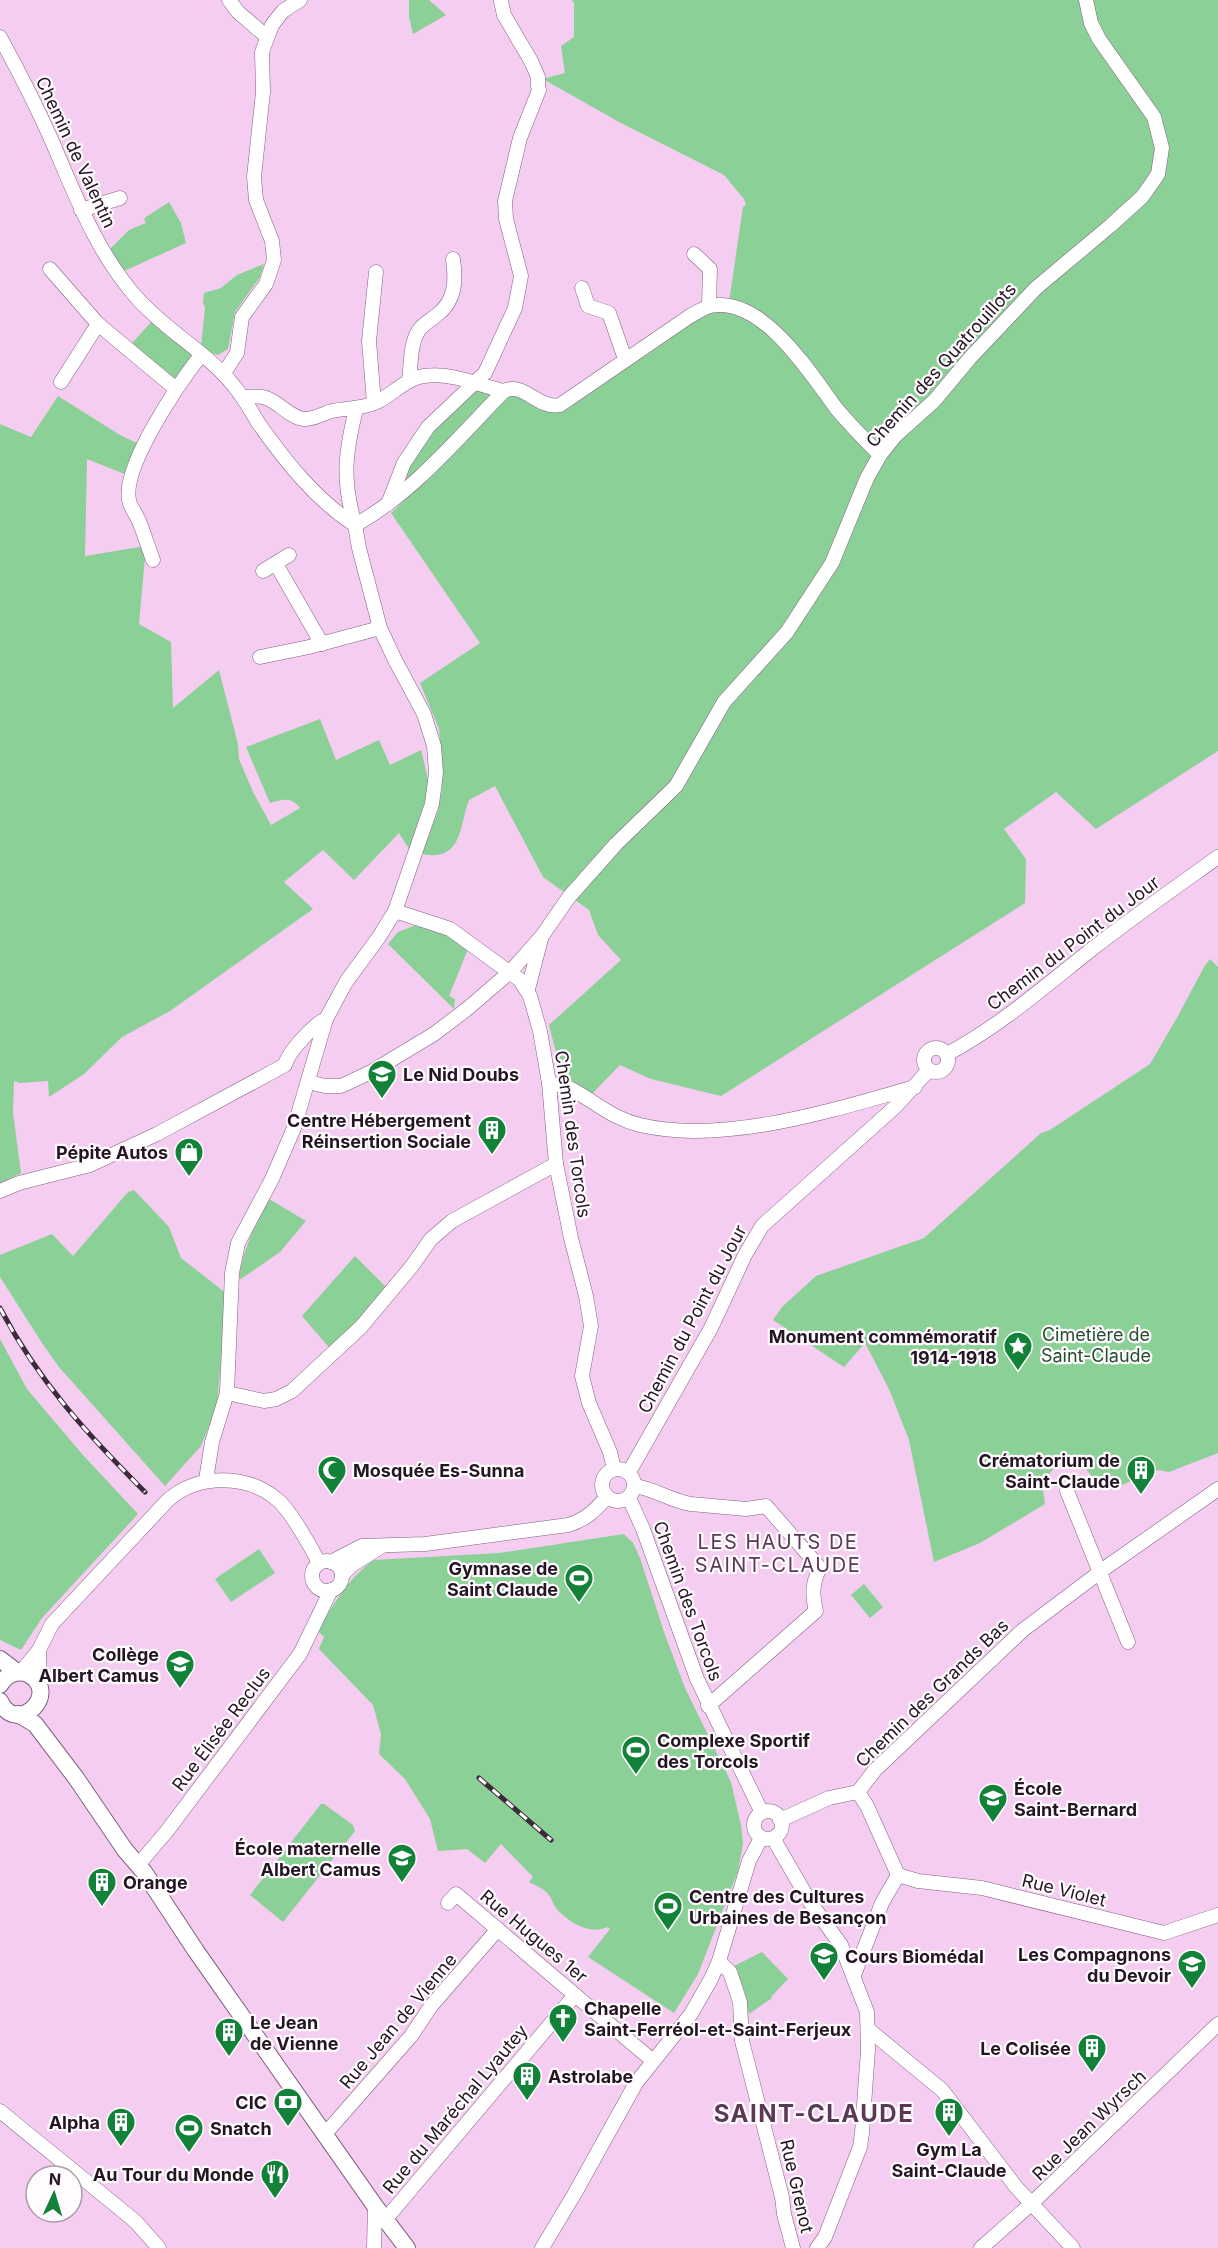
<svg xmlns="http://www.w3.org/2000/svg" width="1218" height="2248" font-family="Inter,sans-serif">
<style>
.green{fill:#8bd097}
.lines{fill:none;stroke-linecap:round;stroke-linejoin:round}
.minor-casing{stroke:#836080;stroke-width:15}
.major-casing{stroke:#836080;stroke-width:18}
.minor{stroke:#fff;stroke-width:14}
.major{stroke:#fff;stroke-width:16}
.rail-casing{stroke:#3c2c3a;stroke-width:5}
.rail{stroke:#fffbfe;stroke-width:3;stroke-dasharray:9;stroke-linecap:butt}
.labels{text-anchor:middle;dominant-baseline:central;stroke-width:4.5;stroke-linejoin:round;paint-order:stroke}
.street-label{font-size:18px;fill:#231622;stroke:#fffbfe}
.poi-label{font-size:18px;font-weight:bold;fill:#231622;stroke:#fffbfe;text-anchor:end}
.park-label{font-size:18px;fill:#244f2d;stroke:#fffbfe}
.neighbourhood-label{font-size:20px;letter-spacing:1.5px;fill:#593956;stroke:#fffbfe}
.district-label{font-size:24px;font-weight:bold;letter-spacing:1.5px;fill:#593956;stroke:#fffbfe}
</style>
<rect width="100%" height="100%" fill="#f4cdf0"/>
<g class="green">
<path d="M409,0H429L446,15L413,34L409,17Z"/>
<path d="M572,0H1218V751L1096,829L1056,792L1004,829L1026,859L1025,903L721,1096L651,1079L620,1065L589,1097C560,1072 558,1061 549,1025L621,960L598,935L589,910L543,877L495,786L469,800C459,826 463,862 422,854L438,811L442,789V765L439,729L420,683L480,643L391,513L404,501L410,449L470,383L512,391L555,411L709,309H728L743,207L746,205L744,199L724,175L619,122L543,79L565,73L561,46L574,37V3Z"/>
<path d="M169,202L181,223L186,243L124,271L110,249L129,230L146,223L144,219L146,217Z"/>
<path d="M264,264L260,277L235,312L228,349L218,355L209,352L201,346L205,308L203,303L204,293L221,288L237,275Z"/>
<path d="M154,319L192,354L193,361L175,383L132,343Z"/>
<path d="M58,396L120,435L139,444L127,475L87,459L85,556L146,546L139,624L171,642L173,708L219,670L238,744L239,759L253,792L271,825L300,808C291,796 282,800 270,803L246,747L320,719L336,760L379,740L390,765L421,750L428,779V792L409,849L399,833L354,880L323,850L284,882L313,909L170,1011L122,1037L84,1074L49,1097L48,1081L20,1083L14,1081L13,1113L21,1173L0,1183V424L31,437Z"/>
<path d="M416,925L437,927L468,949L449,996L455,999L454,1009L388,944L398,932Z"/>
<path d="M1210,959L1218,967V1453L1169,1472L1158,1470L1110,1490L1095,1480L1085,1468L1075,1464H1063L1053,1469L1046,1478L1043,1490L1045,1504L980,1543L934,1562L909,1440L889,1389L865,1343L844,1367L773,1320L782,1307L816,1276L924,1238L1041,1133L1050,1130L1150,1064L1178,1016L1204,967Z"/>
<path d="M134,1190L169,1227L181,1258L227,1294L217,1405L201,1446L165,1486L59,1367L42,1343L0,1277V1255L52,1234L73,1256L128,1192Z"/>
<path d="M269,1199L306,1221L280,1252L241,1279L239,1278C243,1249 255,1225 269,1199Z"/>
<path d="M355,1256L387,1288L332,1351L302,1316Z"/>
<path d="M0,1339L27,1389L82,1454L138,1514L42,1618L21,1650L0,1640Z"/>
<path d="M624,1534L633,1543L640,1558L664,1632L685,1688L731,1782L741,1825L743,1843L738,1871L698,1974L674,2013L588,1957L610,1929L607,1927C590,1936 567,1921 556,1908C553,1904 552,1899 549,1895C545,1889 535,1885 529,1882L533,1877L501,1844L485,1863L467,1849L438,1851L430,1819L405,1779L379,1754L381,1734L373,1705L319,1649L324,1637L318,1631C333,1605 349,1577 374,1560L499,1553Z"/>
<path d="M259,1549L275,1573L231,1602L215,1579Z"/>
<path d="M864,1584L883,1607L870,1618L851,1595Z"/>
<path d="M321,1804H324L353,1825L355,1831L283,1922L250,1895Z"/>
<path d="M762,1952L788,1979L771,1997L772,1998L749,2014L734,1966Z"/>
</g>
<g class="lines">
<g class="minor-casing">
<g id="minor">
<path d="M229,0L238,12L266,36"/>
<path d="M0,37C18,70 36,105 51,139C75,194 96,252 137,298C166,331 207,352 234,386C244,398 251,411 259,424C286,462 316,500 355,525L359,548L380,628L395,660L424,714L434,746L436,773L432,804L395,911L379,937L346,982L326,1019L294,1128L272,1179L238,1243L232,1273L227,1393L212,1442L206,1480"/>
<path d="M81,210L120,198"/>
<path d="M694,254L710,269L709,306"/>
<path d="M50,269L98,324L176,389"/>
<path d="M582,288L588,306L609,313L625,359"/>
<path d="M224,373L237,353L242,317L266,284L274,260L272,241L256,200L254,177L263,92L262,52L272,25L283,11L300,0"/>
<path d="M409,381C411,365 410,343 419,330C423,324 432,319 437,315C456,300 456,281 453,259"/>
<path d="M61,382L98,324"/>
<path d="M243,397C250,397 259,395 266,398C279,402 292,420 306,419C315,419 324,413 332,411C347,408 362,409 377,402C393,394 407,378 424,376C453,372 477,385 504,391C523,381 539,410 560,405L690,316C696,313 703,308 710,306C762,295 810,373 836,408C850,425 865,440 880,455"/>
<path d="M374,403L369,341L376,272"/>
<path d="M356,409C345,454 342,480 355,525C412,494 459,437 504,391"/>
<path d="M388,504L404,463L428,427L485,373L515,308L521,276L506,219L505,201L520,138L539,90L538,86V77L531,61L504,15L501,1"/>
<path d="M153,560C148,547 144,533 139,521C136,514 130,507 129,500C122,466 180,382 201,355"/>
<path d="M276,564L322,644"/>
<path d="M263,571L289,555"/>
<path d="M260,657L309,647L380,628"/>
<path d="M395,911L450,929L520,980L530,996L540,1031L549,1083L556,1164L571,1238L586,1296L591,1326L582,1376L589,1403L610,1452L614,1469"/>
<path d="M528,989L541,939"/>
<circle cx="936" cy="1060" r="12"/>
<path d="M947,1054C1000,1026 1045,986 1092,949C1133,917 1176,887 1218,857"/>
<path d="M308,1082L325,1086H341L371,1072L434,1034L467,1009L510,972L542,936L569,897L616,844L676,786L724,702L787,632L832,563L867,478L880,455L896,435L934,401L970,358L1036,288L1110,226L1142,197L1152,183L1158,174L1162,148L1154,117L1099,39L1091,23L1086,0"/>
<path d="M549,1083C556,1085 565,1085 571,1089C596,1102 611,1118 640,1125C724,1145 833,1110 915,1087"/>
<path d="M0,1191L19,1183L90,1165L157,1134L285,1065C288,1052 314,1024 326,1019"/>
<path d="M227,1393L264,1401L276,1399L292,1391L361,1327L412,1266L431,1239L452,1221L556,1164"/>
<circle cx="618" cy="1485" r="16"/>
<path d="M629,1472L711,1328L745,1255L762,1226L895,1107L929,1070"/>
<path d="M635,1486C655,1489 671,1501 691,1504L746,1509L766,1506L820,1568C812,1583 812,1595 816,1611L708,1706"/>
<path d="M1067,1491L1128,1642"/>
<path d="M629,1498L643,1529L697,1679L762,1813"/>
<circle cx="327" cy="1576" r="15"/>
<path d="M331,1562L362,1546L425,1544L568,1525C586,1520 595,1510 607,1497"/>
<path d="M342,1575L352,1565L382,1546"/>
<path d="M39,1650L40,1688"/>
<path d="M21,1672L39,1650L52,1624L168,1500C197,1474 248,1473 279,1501C291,1512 311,1547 319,1563"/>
<path d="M858,1792L867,1806L898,1875"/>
<circle cx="768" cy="1825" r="14"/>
<path d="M780,1820L829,1798L858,1792L875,1770L1023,1630L1108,1566L1218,1489"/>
<path d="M775,1837L777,1845L810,1902L841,1945L867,2012L868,2050L862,2133L860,2147L825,2237L817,2248"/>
<path d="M138,1865L167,1831L300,1654L331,1590"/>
<path d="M898,1875L918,1881L982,1888L1164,1933L1218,1915"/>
<path d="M448,1903L456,1894L653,2061"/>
<path d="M719,1961L730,1972L740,2002L742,2041L782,2197L784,2214L793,2248"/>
<path d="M854,1975L882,1903L898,1875"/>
<path d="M868,2029L942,2090L1016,2187L1073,2248"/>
<path d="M0,2111L135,2221L159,2248"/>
<path d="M325,2134L411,2036L431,2006L498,1929"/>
<path d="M385,2220L575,1995"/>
<path d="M374,2248L375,2206"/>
<path d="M542,2248L575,2193L636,2083L691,2014L711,1979L719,1961L749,1861L761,1838"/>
<path d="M981,2248L1031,2204L1218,2024"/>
</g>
</g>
<g class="major-casing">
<g id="major">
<path d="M0,1659L17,1672"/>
<path d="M0,1685C6,1675 14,1671 26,1673C64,1691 17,1738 0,1701"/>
<path d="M18,1714L35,1724L76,1778L125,1850L144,1872L196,1951L375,2206L407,2248"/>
</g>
</g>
<use href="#minor" class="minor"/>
<use href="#major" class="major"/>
<g class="rail-casing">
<g id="rail">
<path d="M0,1308C38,1381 88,1435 145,1492"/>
<path d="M479,1778L551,1840"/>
</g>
</g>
<use href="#rail" class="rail"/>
</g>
<defs>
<g id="school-pin" transform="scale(1.5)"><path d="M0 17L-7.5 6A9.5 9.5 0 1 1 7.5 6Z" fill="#128239" stroke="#fffbfe"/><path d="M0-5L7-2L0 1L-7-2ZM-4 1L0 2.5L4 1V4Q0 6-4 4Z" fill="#fff"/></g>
<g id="building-pin" transform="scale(1.5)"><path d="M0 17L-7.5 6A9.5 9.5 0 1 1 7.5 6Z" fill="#128239" stroke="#fffbfe"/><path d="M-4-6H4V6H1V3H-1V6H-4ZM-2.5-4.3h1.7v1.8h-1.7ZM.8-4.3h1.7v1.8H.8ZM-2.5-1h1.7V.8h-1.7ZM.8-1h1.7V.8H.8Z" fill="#fff"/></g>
<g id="shop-pin" transform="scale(1.5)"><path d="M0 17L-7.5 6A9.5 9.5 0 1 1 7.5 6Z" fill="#128239" stroke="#fffbfe"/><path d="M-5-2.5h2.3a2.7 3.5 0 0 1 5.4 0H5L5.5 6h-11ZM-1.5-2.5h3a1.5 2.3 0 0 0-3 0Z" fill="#fff"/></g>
<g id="sight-pin" transform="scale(1.5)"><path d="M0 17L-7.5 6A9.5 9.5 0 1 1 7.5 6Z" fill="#128239" stroke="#fffbfe"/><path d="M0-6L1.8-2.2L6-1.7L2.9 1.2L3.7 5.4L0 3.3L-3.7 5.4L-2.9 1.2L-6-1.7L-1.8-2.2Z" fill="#fff"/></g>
<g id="mosque-pin" transform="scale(1.5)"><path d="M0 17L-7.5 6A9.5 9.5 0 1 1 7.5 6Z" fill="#128239" stroke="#fffbfe"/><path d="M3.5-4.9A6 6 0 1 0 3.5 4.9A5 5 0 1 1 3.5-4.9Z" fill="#fff"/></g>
<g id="stadium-pin" transform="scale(1.5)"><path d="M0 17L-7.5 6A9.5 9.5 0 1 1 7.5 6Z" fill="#128239" stroke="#fffbfe"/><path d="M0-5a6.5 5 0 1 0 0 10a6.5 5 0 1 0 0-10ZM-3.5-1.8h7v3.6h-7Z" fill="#fff"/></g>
<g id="university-pin" transform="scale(1.5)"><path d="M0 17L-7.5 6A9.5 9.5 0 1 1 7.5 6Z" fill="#128239" stroke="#fffbfe"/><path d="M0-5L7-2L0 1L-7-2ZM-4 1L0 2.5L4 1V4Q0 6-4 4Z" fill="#fff"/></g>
<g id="church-pin" transform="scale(1.5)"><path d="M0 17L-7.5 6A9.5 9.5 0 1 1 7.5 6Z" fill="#128239" stroke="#fffbfe"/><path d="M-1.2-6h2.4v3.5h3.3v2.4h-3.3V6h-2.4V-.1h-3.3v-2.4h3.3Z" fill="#fff"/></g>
<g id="bank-pin" transform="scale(1.5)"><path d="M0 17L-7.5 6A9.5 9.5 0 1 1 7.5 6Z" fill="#128239" stroke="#fffbfe"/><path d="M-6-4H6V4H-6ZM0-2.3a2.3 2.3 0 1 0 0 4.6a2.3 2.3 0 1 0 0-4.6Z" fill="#fff"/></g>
<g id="restaurant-pin" transform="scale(1.5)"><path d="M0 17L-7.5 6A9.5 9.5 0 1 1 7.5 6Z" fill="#128239" stroke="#fffbfe"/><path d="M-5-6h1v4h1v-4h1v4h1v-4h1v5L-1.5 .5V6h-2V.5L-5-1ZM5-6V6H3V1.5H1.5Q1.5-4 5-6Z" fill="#fff"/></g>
</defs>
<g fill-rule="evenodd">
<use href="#school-pin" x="382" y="1074"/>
<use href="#building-pin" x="492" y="1130"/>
<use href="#shop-pin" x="189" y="1152"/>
<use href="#sight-pin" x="1018" y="1346"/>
<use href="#mosque-pin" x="332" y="1470"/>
<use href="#building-pin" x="1141" y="1470"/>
<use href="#stadium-pin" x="579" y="1578"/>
<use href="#school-pin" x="180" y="1664"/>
<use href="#stadium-pin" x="636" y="1750"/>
<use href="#school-pin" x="993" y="1798"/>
<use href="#school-pin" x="402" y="1858"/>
<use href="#building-pin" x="102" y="1882"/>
<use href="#stadium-pin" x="668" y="1906"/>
<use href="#university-pin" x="824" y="1956"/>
<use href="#university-pin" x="1192" y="1964"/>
<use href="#church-pin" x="563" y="2018"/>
<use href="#building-pin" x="229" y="2032"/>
<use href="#building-pin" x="1092" y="2048"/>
<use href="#building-pin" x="527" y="2076"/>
<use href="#bank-pin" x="288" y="2102"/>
<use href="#building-pin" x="949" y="2112"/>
<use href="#building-pin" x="121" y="2122"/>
<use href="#stadium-pin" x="189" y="2128"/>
<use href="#restaurant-pin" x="275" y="2174"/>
</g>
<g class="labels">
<g class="street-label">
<text transform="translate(76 152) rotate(65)">Chemin de Valentin</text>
<text transform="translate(941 365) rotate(-48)">Chemin des Quatrouillots</text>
<text transform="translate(1073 943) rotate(-37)">Chemin du Point du Jour</text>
<text transform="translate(573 1134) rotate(82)">Chemin des Torcols</text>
<text transform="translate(692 1319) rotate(-62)">Chemin du Point du Jour</text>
<text transform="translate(688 1601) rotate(70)">Chemin des Torcols</text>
<text transform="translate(932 1693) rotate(-44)">Chemin des Grands Bas</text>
<text transform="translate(221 1729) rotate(-53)">Rue Élisée Reclus</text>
<text transform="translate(1064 1890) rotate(14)">Rue Violet</text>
<text transform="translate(534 1936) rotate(40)">Rue Hugues 1er</text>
<text transform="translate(398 2021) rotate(-50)">Rue Jean de Vienne</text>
<text transform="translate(455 2109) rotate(-50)">Rue du Maréchal Lyautey</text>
<text transform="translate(1089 2125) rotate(-44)">Rue Jean Wyrsch</text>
<text transform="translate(797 2186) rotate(77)">Rue Grenot</text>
</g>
<g class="poi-label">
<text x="403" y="1074" text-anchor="start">Le Nid Doubs</text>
<text x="471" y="1120">Centre Hébergement<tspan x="471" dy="21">Réinsertion Sociale</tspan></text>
<text x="168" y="1152">Pépite Autos</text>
<text x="997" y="1336">Monument commémoratif<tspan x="997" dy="21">1914-1918</tspan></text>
<text x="1120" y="1460">Crématorium de<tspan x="1120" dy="21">Saint-Claude</tspan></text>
<text x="353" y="1470" text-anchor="start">Mosquée Es-Sunna</text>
<text x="558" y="1568">Gymnase de<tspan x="558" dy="21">Saint Claude</tspan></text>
<text x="159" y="1654">Collège<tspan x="159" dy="21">Albert Camus</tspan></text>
<text x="657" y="1740" text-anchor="start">Complexe Sportif<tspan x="657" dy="21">des Torcols</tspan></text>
<text x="1014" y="1788" text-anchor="start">École<tspan x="1014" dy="21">Saint-Bernard</tspan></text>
<text x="381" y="1848">École maternelle<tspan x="381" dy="21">Albert Camus</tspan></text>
<text x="123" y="1882" text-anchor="start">Orange</text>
<text x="689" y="1896" text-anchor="start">Centre des Cultures<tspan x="689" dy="21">Urbaines de Besançon</tspan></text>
<text x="1171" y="1954">Les Compagnons<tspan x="1171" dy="21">du Devoir</tspan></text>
<text x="845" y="1956" text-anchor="start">Cours Biomédal</text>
<text x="584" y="2008" text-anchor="start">Chapelle<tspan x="584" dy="21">Saint-Ferréol-et-Saint-Ferjeux</tspan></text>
<text x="250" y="2022" text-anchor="start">Le Jean<tspan x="250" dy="21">de Vienne</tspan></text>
<text x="1071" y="2048">Le Colisée</text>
<text x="548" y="2076" text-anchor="start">Astrolabe</text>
<text x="267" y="2102">CIC</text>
<text x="100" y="2122">Alpha</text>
<text x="210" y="2128" text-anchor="start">Snatch</text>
<text x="949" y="2149" text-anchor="middle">Gym La<tspan x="949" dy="21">Saint-Claude</tspan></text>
<text x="254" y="2174">Au Tour du Monde</text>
</g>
<g class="park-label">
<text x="1096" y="1334">Cimetière de<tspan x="1096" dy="21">Saint-Claude</tspan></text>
</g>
<g class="neighbourhood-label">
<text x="778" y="1542">LES HAUTS DE<tspan x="778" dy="23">SAINT-CLAUDE</tspan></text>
</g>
<g class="district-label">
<text x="814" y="2113">SAINT-CLAUDE</text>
</g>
</g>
<g transform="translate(54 2194) rotate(4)"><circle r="28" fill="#fffbfe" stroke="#a79fa6" stroke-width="1.5"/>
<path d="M0-4.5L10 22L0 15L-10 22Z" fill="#128239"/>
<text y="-9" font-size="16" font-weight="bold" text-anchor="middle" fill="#231622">N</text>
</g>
</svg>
